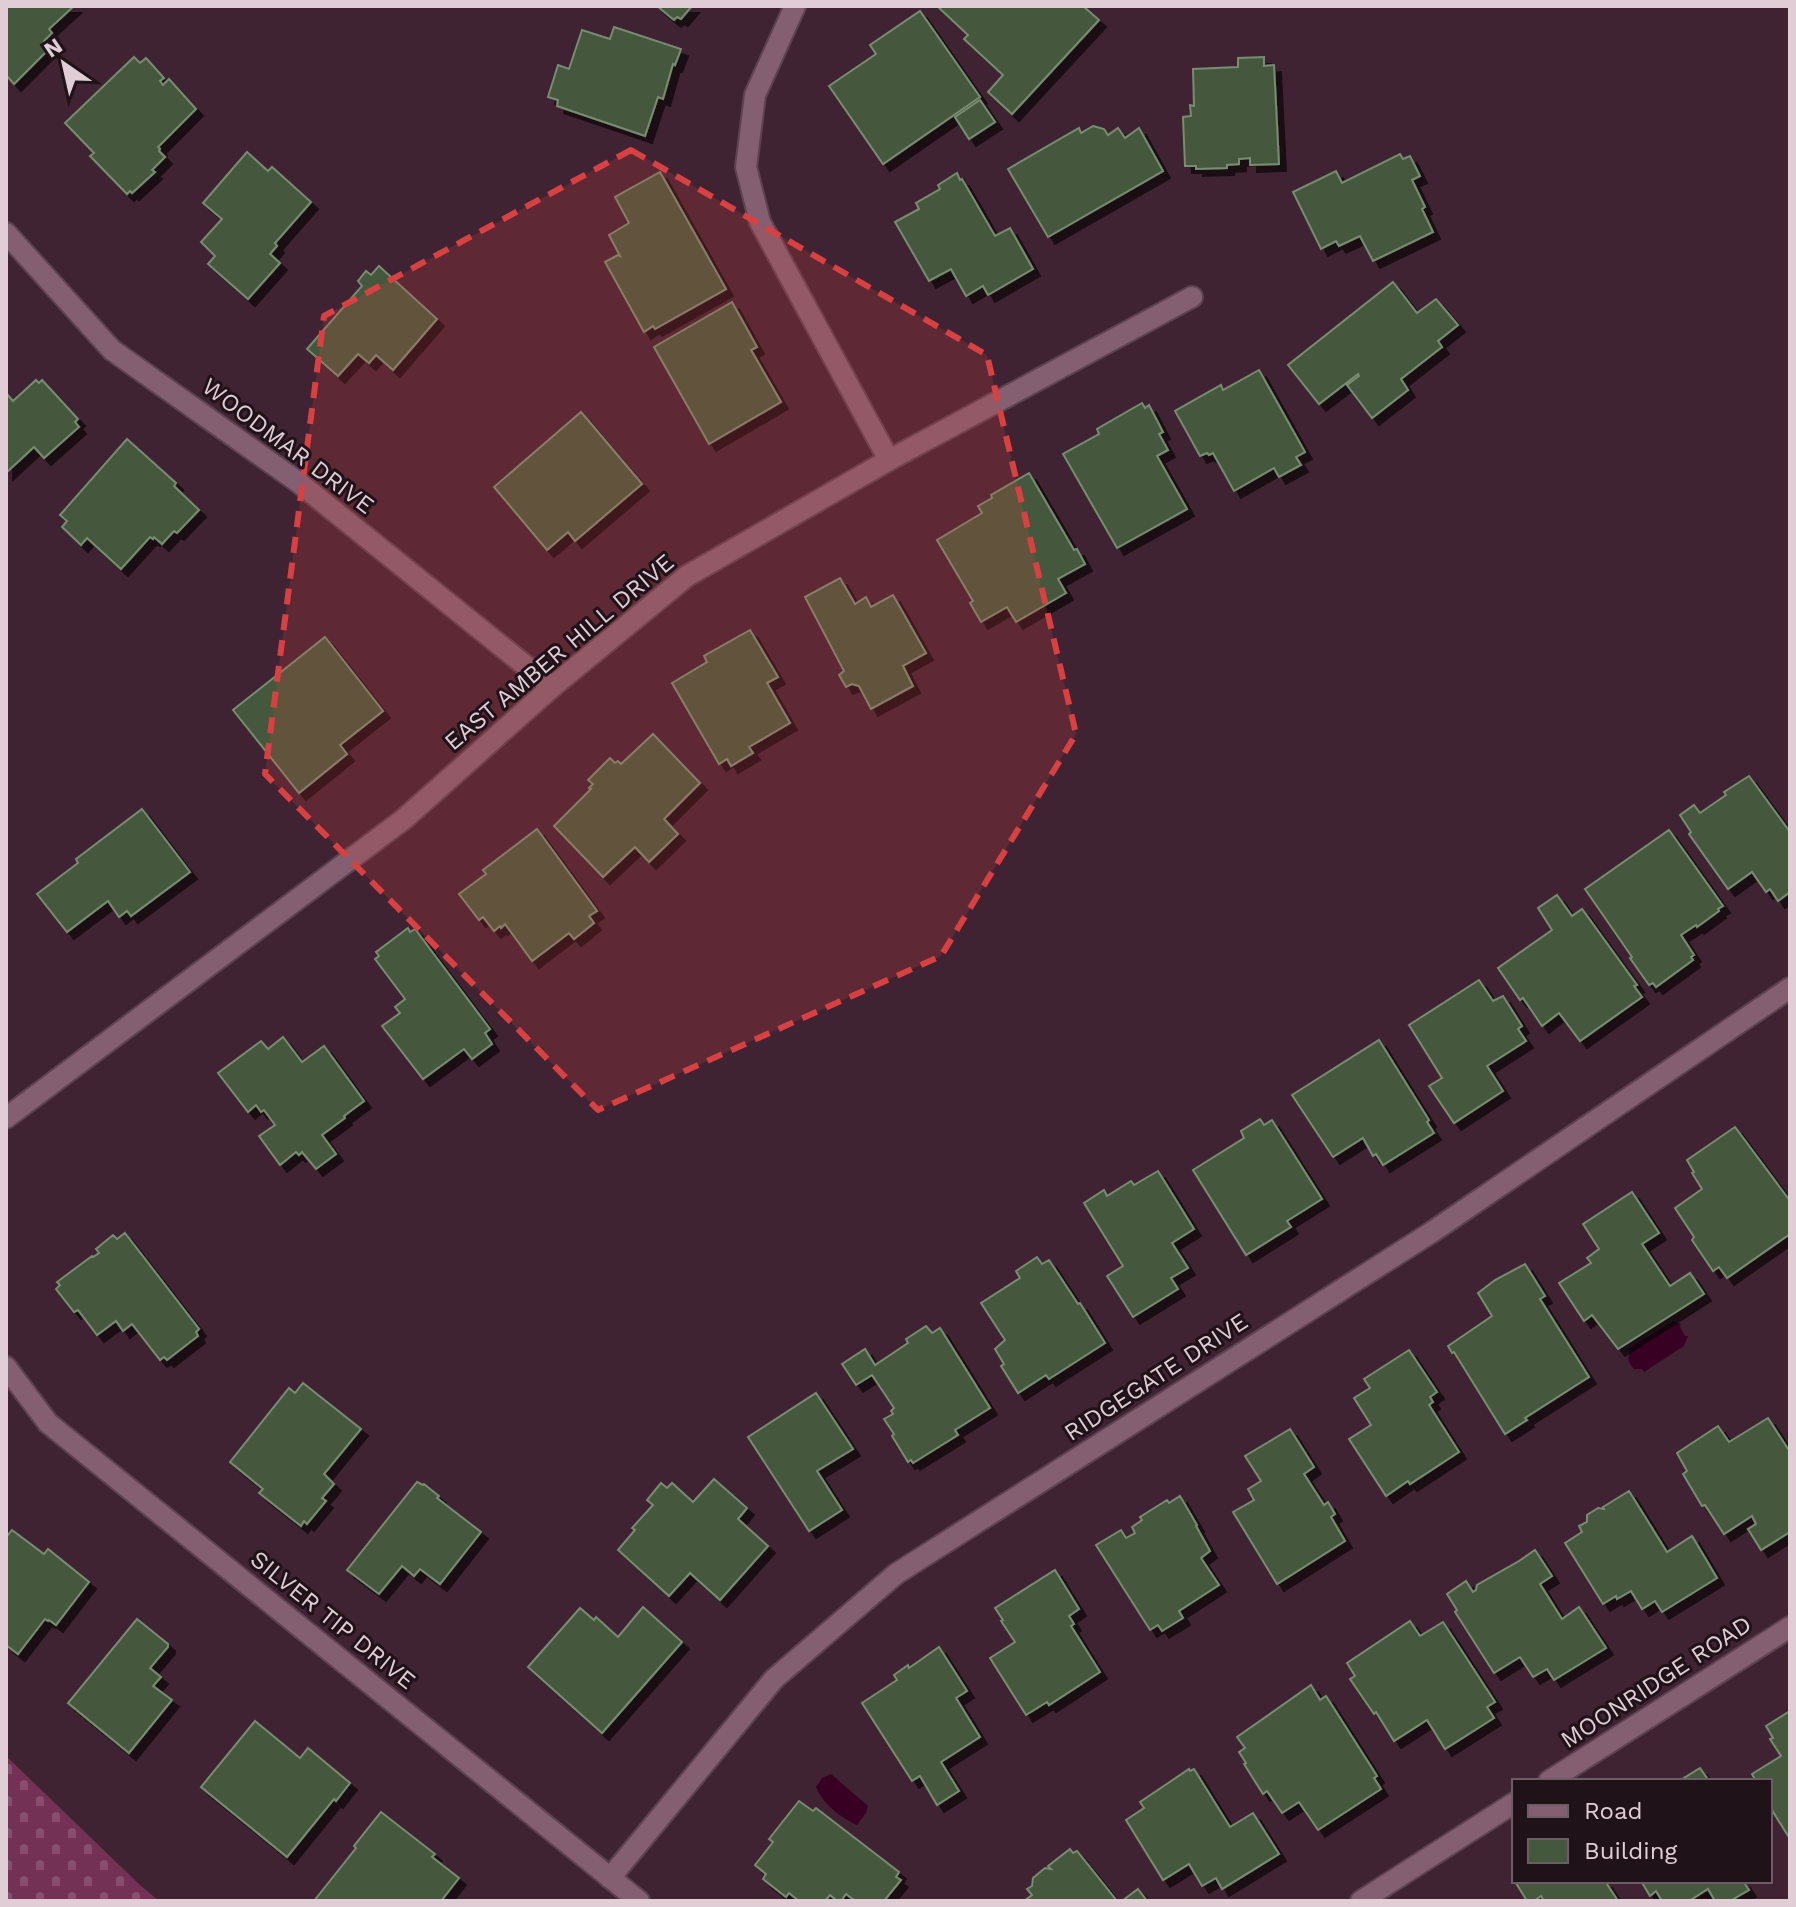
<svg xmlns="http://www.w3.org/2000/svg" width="1796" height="1907" font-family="'Work Sans',sans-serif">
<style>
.cemetery{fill:url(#cemetery-stones)}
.water{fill:#380124}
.building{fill:#44583e;stroke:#778c6f;stroke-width:2;filter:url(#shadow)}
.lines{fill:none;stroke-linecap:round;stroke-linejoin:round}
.minor-casing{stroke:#5d4250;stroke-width:24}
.minor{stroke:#835f71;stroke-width:20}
.marked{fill:#d84142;fill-opacity:0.2;stroke:#d84142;stroke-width:6;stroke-dasharray:16 10;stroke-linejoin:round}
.labels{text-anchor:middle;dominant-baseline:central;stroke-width:6;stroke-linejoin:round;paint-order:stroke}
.street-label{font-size:24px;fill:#e0cdd6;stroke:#1f1218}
</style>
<defs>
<pattern id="cemetery-stones" width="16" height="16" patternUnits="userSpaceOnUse" patternTransform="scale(2)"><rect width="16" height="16" fill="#743156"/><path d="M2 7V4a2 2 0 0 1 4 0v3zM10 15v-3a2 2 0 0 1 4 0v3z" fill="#884e6e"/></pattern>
<filter id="shadow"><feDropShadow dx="7" dy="7" stdDeviation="0" flood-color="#0009"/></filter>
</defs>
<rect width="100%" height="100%" fill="#402333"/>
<path class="cemetery" d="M6,1756L141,1886L159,1901H6Z"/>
<g class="water">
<path d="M1674,1321L1681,1324L1680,1327L1685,1336H1688L1684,1346L1644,1372L1642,1369H1634L1630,1364L1628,1358L1630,1353L1628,1349Z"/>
<path d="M831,1774L868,1806L866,1813L857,1825C841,1818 823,1804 816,1787L822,1778Z"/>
</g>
<g class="building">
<path d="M6,6H74L49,29L52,33L44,41L50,48L14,84L6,75Z"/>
<path d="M657,6H692L681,19L677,17L674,20Z"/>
<path d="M937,6H1083L1099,20L1012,114L988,92L1003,75L964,39L968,35Z"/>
<path d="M920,11L980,97L883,164L829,86L876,54L870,45Z"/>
<path d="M614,27L681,49L675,65L673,64L663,99L658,97L645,136L557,106L558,100L548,97L558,65L569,69L582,30L610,39Z"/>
<path d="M134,57L140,63L146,58L164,78L160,81L163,85L169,79L196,109L158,147L160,149L159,151L165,157L152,170L155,172L132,193L130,191L127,194L90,156L94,153L65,123Z"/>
<path d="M1264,57V66L1274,65L1279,164L1250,165V158L1239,159V164L1227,165V168L1196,169V166H1185L1183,117L1191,116L1190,105L1194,106L1193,69L1238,67V58Z"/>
<path d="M980,100L995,122L969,139L955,117Z"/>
<path d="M1093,126L1104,129L1108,135L1118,128L1125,138L1139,128L1163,171L1048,237L1008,169L1079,128L1081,133Z"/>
<path d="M247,152L268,171L272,167L311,202L275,243L277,246L270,254L280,263L248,299L208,264L215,256L201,242L222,219L203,203Z"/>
<path d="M1400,154L1403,159L1410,156L1420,176L1412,180L1425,207L1422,209L1433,232L1373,261L1360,236L1339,246L1336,241L1321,249L1293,192L1336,171L1342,183Z"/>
<path d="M660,172L726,289L655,329L653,326L644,332L605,262L618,255L620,256L609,235L629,223L615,197Z"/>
<path d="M957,173L960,180L962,179L995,236L1010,228L1033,269L988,295L983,286L966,296L951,269L929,281L895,222L919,209L916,203L940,189L938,185Z"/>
<path d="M379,266L437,319L393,370L376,355L369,363L358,354L338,376L307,349L362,286L358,281L366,271L371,275Z"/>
<path d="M1393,282L1417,313L1436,299L1458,325L1438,341L1442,347L1401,379L1408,390L1372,418L1347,385L1359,376L1358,374L1319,404L1288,365Z"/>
<path d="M732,302L757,347L751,350L781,402L709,444L654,347Z"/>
<path d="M1259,370L1305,452L1296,457L1301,465L1279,477L1274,468L1234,491L1213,453L1209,455L1207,453L1200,456L1175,411L1221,385L1223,390Z"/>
<path d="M36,380L39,383L42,380L78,419L75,422L79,427L44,458L34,447L6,473V393L13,401Z"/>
<path d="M1142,403L1145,408L1149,405L1163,432L1159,434L1168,450L1157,456L1187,509L1117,548L1063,454L1099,434L1097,429Z"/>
<path d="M581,412L642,484L575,541L568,532L547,550L494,487Z"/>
<path d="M127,439L176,483L174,486L199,510L177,533L174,531L162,544L154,537L153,539L150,537L121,569L87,538L81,545L62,527L67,521L60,515Z"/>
<path d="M1029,473L1074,550L1077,549L1085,564L1058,579L1066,593L1016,622L1007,607L981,622L970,603L973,601L937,540L982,513L978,506L992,498L991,495Z"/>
<path d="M840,578L855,604L866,597L871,607L893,595L926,653L903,666L913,686L871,709L859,686L852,684L846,687L839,675L844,671L805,597Z"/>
<path d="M750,630L778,677L767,683L790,723L749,747L753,753L731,766L727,759L719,764L672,683L707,662L704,656Z"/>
<path d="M325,637L383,711L340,745L347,754L299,793L233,710Z"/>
<path d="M653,734L700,783L664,819L678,834L649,862L635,847L603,877L554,826L591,789L589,788L593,784L588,780L610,758L615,763L618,761L621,764Z"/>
<path d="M1749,776L1790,832V892L1778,901L1770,889L1766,892L1752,872L1728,889L1689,834L1691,832L1680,815L1694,805L1700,813L1726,795L1724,792Z"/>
<path d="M142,809L190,872L131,916L127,911L119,917L108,901L67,932L37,894L78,863L76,859Z"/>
<path d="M537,829L597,911L589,916L594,923L574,939L569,933L532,961L505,924L501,928L500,926L494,931L483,917L479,920L459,894L486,874L483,870Z"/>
<path d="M1669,830L1723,906L1718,909L1719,911L1697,927L1696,925L1681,935L1694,955L1691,957L1693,960L1656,987L1653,983L1649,985L1630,958L1632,957L1585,889Z"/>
<path d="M1557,895L1572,916L1582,909L1637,985L1634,986L1642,997L1580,1041L1559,1013L1542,1026L1523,998L1520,1000L1498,968L1552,930L1538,908Z"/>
<path d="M408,928L410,932L415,929L490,1029L485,1033L492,1044L472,1059L464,1049L423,1079L382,1026L400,1013L395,1007L405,999L375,959L379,956L376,952Z"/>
<path d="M1479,980L1493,1001L1503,996L1522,1026L1518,1029L1526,1041L1487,1066L1503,1091L1454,1123L1429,1086L1442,1078L1409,1025Z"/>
<path d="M283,1037L302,1062L324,1046L364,1101L344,1116L345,1118L322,1135L336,1154L316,1169L302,1152L299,1155L296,1152L280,1165L259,1136L275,1125L264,1110L261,1112L256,1105L248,1112L218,1073L261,1041L268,1049Z"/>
<path d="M1379,1040L1429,1120L1427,1122L1434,1133L1383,1165L1376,1154L1373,1156L1363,1138L1333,1157L1292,1095Z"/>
<path d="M1260,1119L1264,1125L1272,1120L1322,1199L1287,1221L1291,1227L1246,1255L1193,1170L1244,1138L1241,1131Z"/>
<path d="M1735,1127L1790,1201V1234L1727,1278L1719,1267L1713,1271L1692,1240L1694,1237L1675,1208L1702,1189L1692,1173L1694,1172L1687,1160Z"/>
<path d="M1158,1171L1194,1229L1172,1243L1188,1268L1171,1278L1178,1289L1133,1317L1107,1276L1123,1266L1084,1203L1104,1190L1107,1196L1131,1181L1134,1185Z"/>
<path d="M1632,1192L1659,1233L1642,1244L1670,1286L1690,1273L1704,1294L1618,1349L1592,1315L1584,1321L1559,1283L1591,1263L1587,1258L1599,1249L1583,1224Z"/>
<path d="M125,1233L199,1329L196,1332L198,1336L167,1360L164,1357L160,1360L132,1324L123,1331L116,1321L97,1335L78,1310L74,1312L56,1289L60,1285L57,1282L92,1256L93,1257L99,1253L96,1249L113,1235L117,1239Z"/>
<path d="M1037,1257L1042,1264L1049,1260L1078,1304L1080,1303L1105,1343L1049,1379L1046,1375L1018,1393L1001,1366L1004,1364L995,1349L1005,1340L981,1303L1020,1278L1016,1271Z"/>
<path d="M1525,1264L1545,1296L1540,1299L1589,1377L1525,1418L1527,1420L1505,1434L1454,1352L1452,1353L1448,1346L1492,1316L1478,1293L1495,1280Z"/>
<path d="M926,1326L932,1333L940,1328L990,1408L955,1430L958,1435L913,1463L911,1460L908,1462L892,1436L894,1434L884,1419L893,1414L891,1411L894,1408L872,1375L856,1385L842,1364L865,1349L875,1365L908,1343L906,1339Z"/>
<path d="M1409,1350L1437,1392L1430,1397L1433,1402L1429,1405L1459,1452L1410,1484L1408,1481L1386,1496L1349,1439L1371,1425L1354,1398L1370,1388L1364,1379Z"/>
<path d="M303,1383L361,1429L324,1474L334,1484L322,1498L326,1501L307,1524L304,1521L301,1526L259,1493L263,1489L230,1462L289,1388L295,1393Z"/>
<path d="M816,1393L853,1449L817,1471L842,1510L809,1531L748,1437Z"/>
<path d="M1768,1418L1790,1452V1532L1761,1550L1748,1529L1756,1524L1752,1516L1724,1534L1705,1505L1702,1506L1683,1474L1687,1471L1677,1453L1718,1426L1729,1442Z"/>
<path d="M1290,1429L1314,1467L1304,1474L1324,1505L1328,1502L1335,1514L1331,1517L1345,1541L1277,1584L1233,1512L1254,1500L1248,1489L1261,1481L1245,1456Z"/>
<path d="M714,1479L747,1508L738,1519L768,1546L720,1600L690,1573L669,1596L618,1550L635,1530L632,1528L653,1505L647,1500L661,1483L667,1488L672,1483L693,1502Z"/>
<path d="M417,1482L423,1485L424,1484L439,1496L437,1498L481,1532L440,1584L420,1569L414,1576L402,1566L379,1594L347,1570Z"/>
<path d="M1629,1491L1667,1552L1692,1536L1717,1578L1662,1612L1655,1601L1642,1609L1631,1591L1617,1599L1616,1596L1603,1604L1565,1543L1582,1532L1579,1526L1587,1522V1515L1598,1508L1604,1509L1603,1507Z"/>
<path d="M1180,1496L1197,1525L1196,1526L1210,1551L1201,1558L1219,1585L1179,1611L1183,1618L1162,1631L1158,1625L1150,1630L1096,1545L1121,1530L1126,1538L1135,1533L1132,1527L1142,1520L1140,1517L1167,1500L1169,1503Z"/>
<path d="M12,1530L44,1554L48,1549L89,1582L56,1625L49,1620L48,1621L45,1619L18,1654L6,1645V1537Z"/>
<path d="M1535,1550L1552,1576L1540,1584L1562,1619L1579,1607L1606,1648L1554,1680L1547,1669L1533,1677L1520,1657L1494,1673L1455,1612L1457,1610L1447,1594L1466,1581L1473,1592L1476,1590L1477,1585L1519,1561Z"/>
<path d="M1055,1570L1079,1609L1069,1616L1074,1624L1071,1626L1100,1672L1049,1705L1047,1702L1026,1715L990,1658L1015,1642L1001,1621L1003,1620L995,1608Z"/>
<path d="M643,1607L682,1642L602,1733L528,1667L580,1608L594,1620L596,1617L618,1637Z"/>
<path d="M137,1619L168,1644V1647L150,1668L161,1677L153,1686L172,1700L129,1753L68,1703Z"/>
<path d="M1410,1621L1420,1636L1443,1622L1495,1702L1487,1707L1494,1718L1445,1749L1427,1720L1394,1741L1376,1712L1374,1714L1350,1679L1355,1676L1347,1663Z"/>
<path d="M939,1647L967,1691L956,1698L980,1737L941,1762L959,1791L937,1805L920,1776L912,1781L862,1703L897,1680L894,1675L908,1665L909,1668Z"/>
<path d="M1311,1685L1320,1700L1326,1696L1377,1776L1374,1778L1381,1789L1318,1830L1299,1802L1282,1813L1267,1791L1263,1794L1244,1764L1246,1763L1239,1752L1245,1748L1237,1737Z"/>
<path d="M1790,1711V1839L1770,1807V1781H1756L1752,1774L1781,1756L1770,1739L1773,1738L1766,1726Z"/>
<path d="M255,1721L300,1758L308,1748L350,1783L336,1801L334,1799L287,1857L201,1787Z"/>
<path d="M1700,1768L1709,1781H1679Z"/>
<path d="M1189,1769L1190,1771L1194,1769L1230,1827L1253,1813L1279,1854L1222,1889L1216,1878L1202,1886L1189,1864L1163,1880L1126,1820L1144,1808L1140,1802Z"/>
<path d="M799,1801L813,1811L816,1808L899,1872L896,1877L901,1880L884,1901H855L846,1894L841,1901H837L830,1895L825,1901H799L789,1893L786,1897L763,1879L766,1874L755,1865L773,1842L769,1839Z"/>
<path d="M381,1812L435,1854L432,1857L459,1878L441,1901H314L356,1848L354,1846Z"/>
<path d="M1070,1849L1073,1853L1077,1851L1117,1901H1024L1032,1895L1027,1889L1032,1886L1033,1878L1045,1868L1051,1869L1048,1866Z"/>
<path d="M1519,1881H1605L1618,1901H1544L1541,1896L1534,1901H1527L1516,1883Z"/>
<path d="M1641,1881H1743L1749,1890L1730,1901H1715L1708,1889L1689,1901H1662L1656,1891L1650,1896Z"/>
<path d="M1138,1889L1147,1901H1122Z"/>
</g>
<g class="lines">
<g class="minor-casing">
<g id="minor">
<path d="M795,6L755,95L746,167L760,222L889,460"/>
<path d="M6,233L112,350L298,482L552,687"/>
<path d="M6,1118L404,819L552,687L687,576L889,460L1192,297"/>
<path d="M6,1367L48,1423L639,1901"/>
<path d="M1549,1781L1790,1627"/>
<path d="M610,1878L774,1679L896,1574L1432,1232L1790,988"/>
<path d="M1361,1901L1514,1803"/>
</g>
</g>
<use href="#minor" class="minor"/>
</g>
<path class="marked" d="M631,150L987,355L1076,734L941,956L598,1110L265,774L324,316Z"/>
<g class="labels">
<g class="street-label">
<text transform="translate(288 446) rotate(37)">WOODMAR DRIVE</text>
<text transform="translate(559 652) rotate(-40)">EAST AMBER HILL DRIVE</text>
<text transform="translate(1156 1377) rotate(-33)">RIDGEGATE DRIVE</text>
<text transform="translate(333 1620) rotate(39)">SILVER TIP DRIVE</text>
<text transform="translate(1656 1682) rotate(-33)">MOONRIDGE ROAD</text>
</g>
</g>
<rect width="1796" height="1907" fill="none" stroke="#e0cdd6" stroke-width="16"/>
<rect x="1512" y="1779" width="260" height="104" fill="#1f1218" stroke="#6c5d64" stroke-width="2"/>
<rect x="1528" y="1805" width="40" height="12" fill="#835f71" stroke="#6c5d64" stroke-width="2"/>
<text x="1584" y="1819" font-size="24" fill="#e0cdd6">Road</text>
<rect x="1528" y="1839" width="40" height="24" fill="#44583e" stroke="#6c5d64" stroke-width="2"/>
<text x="1584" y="1859" font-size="24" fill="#e0cdd6">Building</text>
<g transform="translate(64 64) rotate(326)" stroke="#1f1218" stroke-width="6" paint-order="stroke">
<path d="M0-6L14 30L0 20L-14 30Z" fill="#e0cdd6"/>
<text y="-12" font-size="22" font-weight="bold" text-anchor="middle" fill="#e0cdd6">N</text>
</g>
</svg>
